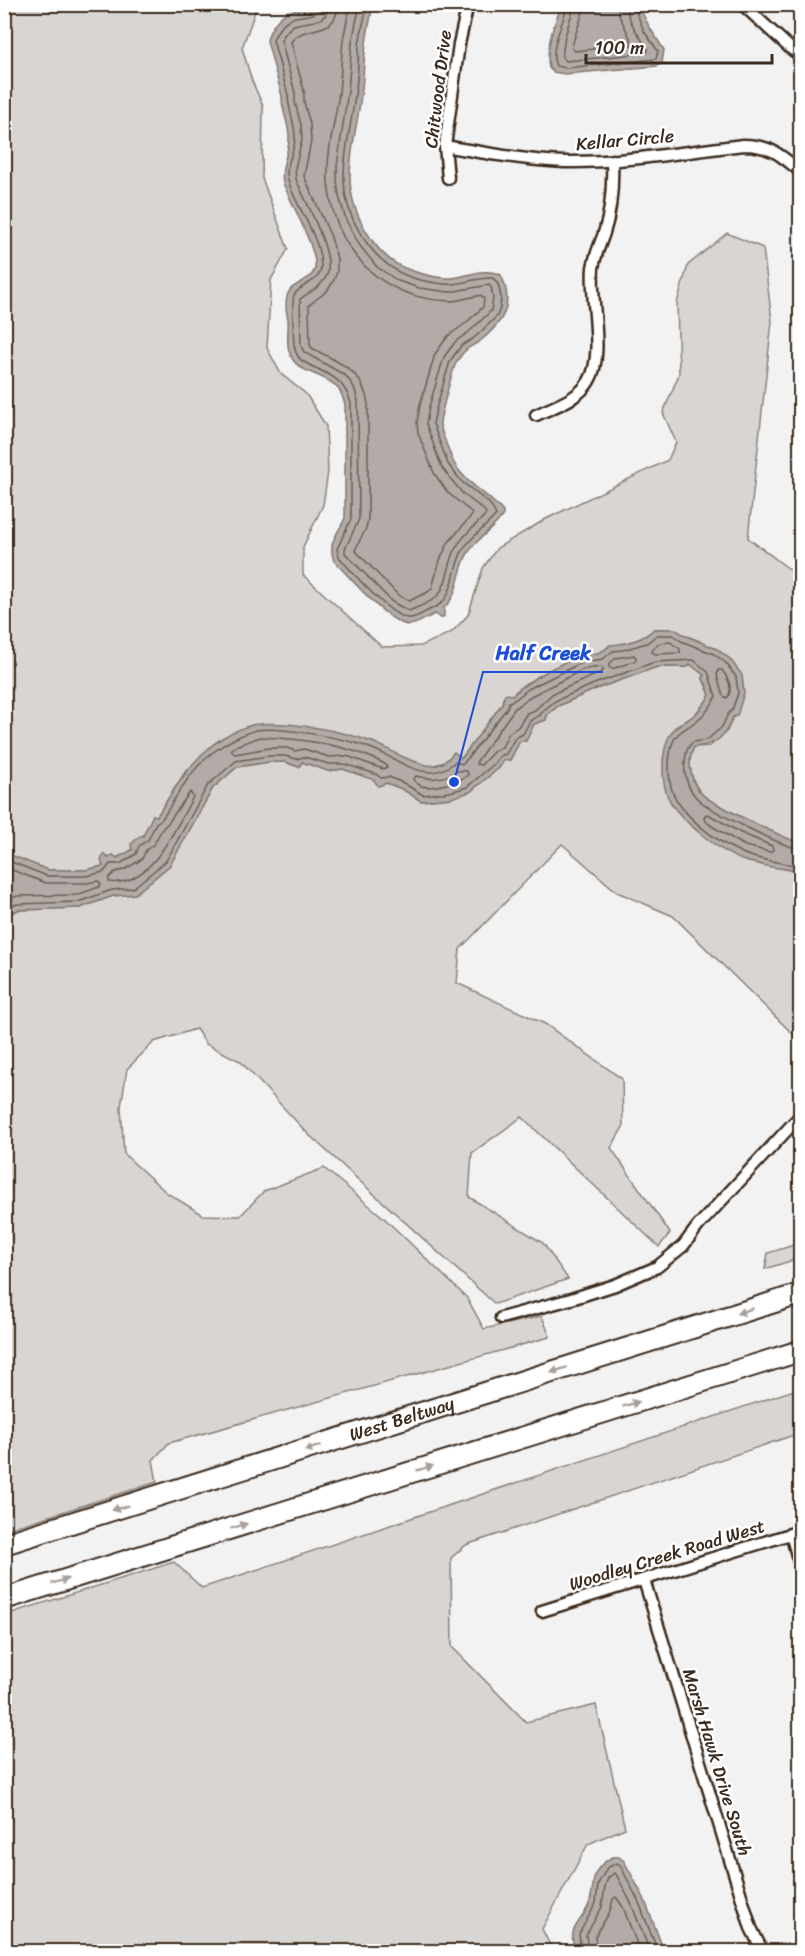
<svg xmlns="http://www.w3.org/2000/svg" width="805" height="1956" font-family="Sriracha,sans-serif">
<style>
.green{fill:#d8d5d2;stroke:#8a8078;stroke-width:1.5}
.water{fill:#b2aba7;stroke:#827770;stroke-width:1.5}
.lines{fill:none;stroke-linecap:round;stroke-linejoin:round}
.shore{stroke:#6b5e55;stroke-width:1.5}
.minor-casing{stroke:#3b2a1e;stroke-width:15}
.motorway-casing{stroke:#3b2a1e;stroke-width:24}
.minor{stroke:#fff;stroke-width:10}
.motorway{stroke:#fff;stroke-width:20}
.oneway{fill:#a79f9a}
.labels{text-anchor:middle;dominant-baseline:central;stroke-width:5;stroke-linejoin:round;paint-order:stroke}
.street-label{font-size:18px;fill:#3b2a1e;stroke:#fff}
.leader{fill:none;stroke:#1d4ed8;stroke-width:2}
.callout-dot{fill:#1d4ed8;stroke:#fff;stroke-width:2}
.callout-label{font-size:20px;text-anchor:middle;font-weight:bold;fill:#1d4ed8;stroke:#fff;stroke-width:5;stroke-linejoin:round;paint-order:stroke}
</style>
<rect width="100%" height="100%" fill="#f3f2f2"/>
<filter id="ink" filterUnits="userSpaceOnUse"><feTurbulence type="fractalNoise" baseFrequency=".0167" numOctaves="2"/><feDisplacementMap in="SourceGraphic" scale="12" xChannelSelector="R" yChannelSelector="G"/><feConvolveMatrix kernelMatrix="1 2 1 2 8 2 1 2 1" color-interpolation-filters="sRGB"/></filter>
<g filter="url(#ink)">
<g class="green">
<path d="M4,5H259L257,6L242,48L252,81L263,106L262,178L288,249L271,280L267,348L281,374L306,394L326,426L328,472L323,505L303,547V575L382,647L421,646L452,632L468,615L483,568L497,548L546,519L668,460L676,442L663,413L679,374L677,303L688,265L727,233L763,248L772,321L748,538L793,572H800V844C774,832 748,822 723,807C717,804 708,800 703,795C691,784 686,762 694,747L710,746L727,731L733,717L700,641L684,635L674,629H654C642,641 626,644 610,645L602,653L582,655L524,684L512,695L503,698L502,704L461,759L429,766L401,757L373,742L187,769L157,816H153C144,836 133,859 108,858L104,854L103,866L86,870H48L7,854L4,842Z"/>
<path d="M690,664L704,675L703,679L710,695L705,703L692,717L674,728L663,759L740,859L800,872V1041L673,916L617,892L562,844L460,949L457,983L545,1024L622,1079L623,1127L611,1148L670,1233L659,1247L522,1117L472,1153L469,1197L543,1243L568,1279L495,1304L308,1134L240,1061L206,1044L196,1029L154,1042L127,1069L121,1107L124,1154L167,1193L203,1215L240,1216L264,1191L324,1168L383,1217L467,1298L484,1329L542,1316L550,1337L169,1443L153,1460L157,1482L5,1530V916L18,910L80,908L113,896L135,894L170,865L213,788L237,767L269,762H285L299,767L302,762L328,771L343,769L386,783L402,789L421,801L451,798L499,768L504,760H510L520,740L526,741L534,724L546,720L547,715L558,706L596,689L657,667H687Z"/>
<path d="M800,1243V1258L765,1269L768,1253Z"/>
<path d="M800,1388V1433L466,1545L451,1558L452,1647L526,1722L596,1705L625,1828L588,1844L542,1929L553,1951H5V1615L174,1562L202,1588Z"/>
</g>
<g class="water">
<path d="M324,4L373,5C371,18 367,31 366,45C363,62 364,78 361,95C358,122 350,150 350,177C350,211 374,257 407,269C421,274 438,279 452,278C469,276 484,267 501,275C515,305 503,323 479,342C474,345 468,347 464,352C461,355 458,360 456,363C453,369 439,420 440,425C441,431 450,453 452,459C463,483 488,493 503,512V515C493,530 477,538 468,553C457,571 460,594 444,608V616L441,618L435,614C427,617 417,625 409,625C388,624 349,576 334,561C327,541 338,535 345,518V405C343,399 342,393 338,388C324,372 295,375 289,351C286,341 289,329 288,319C287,315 286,310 286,306C286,300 287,293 291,289C298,282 313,279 315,268C318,252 290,200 283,183C280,167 288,155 289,140C290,124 281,111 282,96L267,41C268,32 277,18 286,13C295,8 313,8 324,4Z"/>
<path d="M562,5H638L650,28L664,50L662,63L657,66L565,74L553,72L549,68C545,47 554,23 562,5Z"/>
<path d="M654,629H675L684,635L717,649L730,659L742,675L744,693L737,716L733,717C725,737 717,745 694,747C686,762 691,784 703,795C708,800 717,804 723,807C748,822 774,832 800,844V872C781,868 761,866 742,860C722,853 683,822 671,803C661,787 661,759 667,741C672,727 682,725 693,716C700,711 705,703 710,695L707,686L703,679L704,675L690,664L688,667H657L596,689L558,706L547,715L546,720L534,724L526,741H520L510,760H503L499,768L470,792L451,798L421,801L402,789L387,783L378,786L374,780L343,769L328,771L302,762L299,767L285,762H269L237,767L213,788L170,865L135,894L113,896L80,908L18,910L5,916V842L8,854L48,870H86L103,866L101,860L104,854L108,858L113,855L117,858L132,850L131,844L140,836H143L153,815L157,816C178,784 197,749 233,732C240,729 251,724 259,724C289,721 344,731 372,742C391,749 407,762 427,765C439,768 447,761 454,752L462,758L502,704L505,694L513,695C528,680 560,663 580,656C593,652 598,657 610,645C626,644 642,641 654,629Z"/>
<path d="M612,1857H619L624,1861L644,1898L664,1951H576C564,1927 586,1920 590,1901C596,1878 589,1872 612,1857Z"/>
</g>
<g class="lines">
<g class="shore">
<path d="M322,4C319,20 298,13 288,20C281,24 276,33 273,40L288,95C288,110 296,124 295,140C294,153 284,167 288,180C296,208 320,235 321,266C321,283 301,283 294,295C292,299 293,343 295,349C296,354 298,357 302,361C326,375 342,374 351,403V519L337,549L339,557C351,571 391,617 408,618C415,619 423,613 429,610C437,606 442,605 447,596C455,582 454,563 464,548C473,535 486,527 496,515L490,504L461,481L448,464L433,424L436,409L450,361L461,346L474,338L489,324L497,316L500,308L501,297L498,284L493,278C479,277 466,283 452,284C443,285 430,282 420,280C376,270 344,221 344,177C344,150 352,122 355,95C358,79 358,62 359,45C361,31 365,18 367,4"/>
<path d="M329,4C328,25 308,20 294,25C288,28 284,35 281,40L295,93V102L301,125L302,140L295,168L296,179C304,199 335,254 327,275C322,287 309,292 300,299L301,346L304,352L346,376L354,387L358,401L359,519L345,549V553L392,602L409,611C417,607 428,604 435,598C448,588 448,561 457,546C465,533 477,525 486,514L484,510L463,494L442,468L426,424L429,407L444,357L455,342L470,331L491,311L493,298L491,287L489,285L449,292L419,288L398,281L377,267L360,246L346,220L339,196L337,180V166L348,91L352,42L360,4"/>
<path d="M338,4C337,39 304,22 291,42L304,91V102L310,124L311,141L304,176L331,237L337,259V272L333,282L327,291L309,305L310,345L312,348C340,364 362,368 368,404V519L366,528L355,550L398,595L409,601L428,592L432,588L440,560L448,543L472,515L471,512L448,493L434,473L418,433L417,422L420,405L435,354L448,336L466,323L483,307L484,299L481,295C471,297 460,301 450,301C380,299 334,250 328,182C326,157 334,125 338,100C341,80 341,60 343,40C345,28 348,16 351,4"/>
<path d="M567,4C565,22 548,48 556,66L566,68L656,59L658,51L644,31L633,4"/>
<path d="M575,4L565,36L562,57L566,61L647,53L648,49C639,36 627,20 626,4"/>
<path d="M584,4C583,19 574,33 572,48L575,51L631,45L632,42L619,15L617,4"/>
<path d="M670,642L680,649V653L655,654L652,652L653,649L660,643Z"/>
<path d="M634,655L636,658L635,661L612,669L609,667V664L616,658Z"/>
<path d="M601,667L604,669L602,672L552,694L535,710L527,713L518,727L509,733L502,747L494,751L481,765L476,764L477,761L515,708L531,696L584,669Z"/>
<path d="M718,670H722C728,678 734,689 727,698L723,696L717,675Z"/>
<path d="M260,737C303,739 347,744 385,764L387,767L383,769L347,756L329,757L304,749L295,751L287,748H269L235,754L232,752V749L238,745Z"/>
<path d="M457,771H467L468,775C461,782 431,789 421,786C417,784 416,782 413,780L416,776C430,780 445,779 457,771Z"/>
<path d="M190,792L193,797C176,827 151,888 109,882V878L115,872L124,870L142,859L146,850L154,844L162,829L168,823Z"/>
<path d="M705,815L708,814L741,833L772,846L773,850L770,852L745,846L710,825L704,819Z"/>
<path d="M4,859L47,876H86L104,872L110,864H120L136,854L139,846L148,840L156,823L162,819C177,796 190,770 212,753C225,743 241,734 257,730C279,726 349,739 370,748C388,754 411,772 430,772C439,772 448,768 455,762L463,764L507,708L509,702L516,699L528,689L583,662L603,659L613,651L623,650L647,643L657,635H673L681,641L714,654L726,663L736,677L738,693L732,710L728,714L722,727L707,740L693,742C686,747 686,754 685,762C683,776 689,791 699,800C712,812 784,847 800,849"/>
<path d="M4,867L46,883H87L98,881L101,884L99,887L77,895L17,896L4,901"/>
<path d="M4,910L17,904L78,902L112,890L133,888L166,861L208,785L236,761L268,756H285L296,759L304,757L329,764H344L376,774L381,778L389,777L405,784L423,795L450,792L467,787L494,764L500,756L506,754L515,738L523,734L530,721L540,715L544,710L555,701L594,684L655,662L694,660L708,672L716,696C712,706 704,715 696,721C687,729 677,731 673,742C667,759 667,786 677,801C692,823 718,842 742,853C757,860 784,863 800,866"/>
<path d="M581,1952L579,1934L596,1903L598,1884L607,1868L617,1863L620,1865L638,1900L658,1952"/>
<path d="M588,1952L586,1935L602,1907L605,1886L608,1878L614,1873L616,1874L631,1903L650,1952"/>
<path d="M597,1952L595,1937C601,1923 611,1916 613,1899L616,1897L623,1907L640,1952"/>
</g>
<g class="minor-casing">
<g id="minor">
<path d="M742,4L790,48L800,55"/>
<path d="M445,146C484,153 524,160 564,162C623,163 684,152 743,145C770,145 781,155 800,171"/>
<path d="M448,178L445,146L459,44L468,4"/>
<path d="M536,415C554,406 578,400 589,381C605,355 590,300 593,268C595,255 600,245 604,233C612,209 613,186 612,160"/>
<path d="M501,1318L571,1299L615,1285L657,1267L683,1246L698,1226L800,1116"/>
<path d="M791,1534L800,1566"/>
<path d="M644,1580L751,1928L763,1952"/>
<path d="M542,1611L800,1531"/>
</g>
</g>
<g class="motorway-casing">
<g id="motorway">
<path id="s1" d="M4,1544L800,1294"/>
<path d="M4,1599L800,1351"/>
</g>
</g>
<use href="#minor" class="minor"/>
<use href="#motorway" class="motorway"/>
</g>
<defs><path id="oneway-solid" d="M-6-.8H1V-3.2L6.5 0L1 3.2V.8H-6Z" transform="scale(1.5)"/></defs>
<g class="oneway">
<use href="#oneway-solid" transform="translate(745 1311) rotate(162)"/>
<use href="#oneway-solid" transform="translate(559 1370) rotate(162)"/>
<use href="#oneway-solid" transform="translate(631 1404) rotate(-17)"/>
<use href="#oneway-solid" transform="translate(313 1448) rotate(162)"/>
<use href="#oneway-solid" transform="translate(425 1468) rotate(-17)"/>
<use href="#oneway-solid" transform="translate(120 1508) rotate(163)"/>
<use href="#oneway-solid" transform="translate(239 1526) rotate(-17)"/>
<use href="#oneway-solid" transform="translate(60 1581) rotate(-17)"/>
</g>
</g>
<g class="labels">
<g class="street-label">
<text transform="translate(438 89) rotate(-83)">Chitwood Drive</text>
<text transform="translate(625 140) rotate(-5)">Kellar Circle</text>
<text stroke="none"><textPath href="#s1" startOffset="417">West Beltway</textPath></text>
<text transform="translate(667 1555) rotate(-17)">Woodley Creek Road West</text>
<text transform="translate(717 1762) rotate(73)">Marsh Hawk Drive South</text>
</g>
</g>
<path class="leader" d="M454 782L483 672H603"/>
<circle class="callout-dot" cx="454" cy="782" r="6"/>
<g class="callout-label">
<text x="543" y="660">Half Creek</text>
</g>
<rect width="805" height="1956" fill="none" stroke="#fff" stroke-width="24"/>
<rect x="12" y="12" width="781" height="1932" fill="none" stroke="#3b2a1e" stroke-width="2" filter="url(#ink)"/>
<path d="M586 54v9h186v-9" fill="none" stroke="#3b2a1e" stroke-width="3"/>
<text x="595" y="54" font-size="18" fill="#3b2a1e" stroke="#ffffff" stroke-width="4.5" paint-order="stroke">100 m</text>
</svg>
